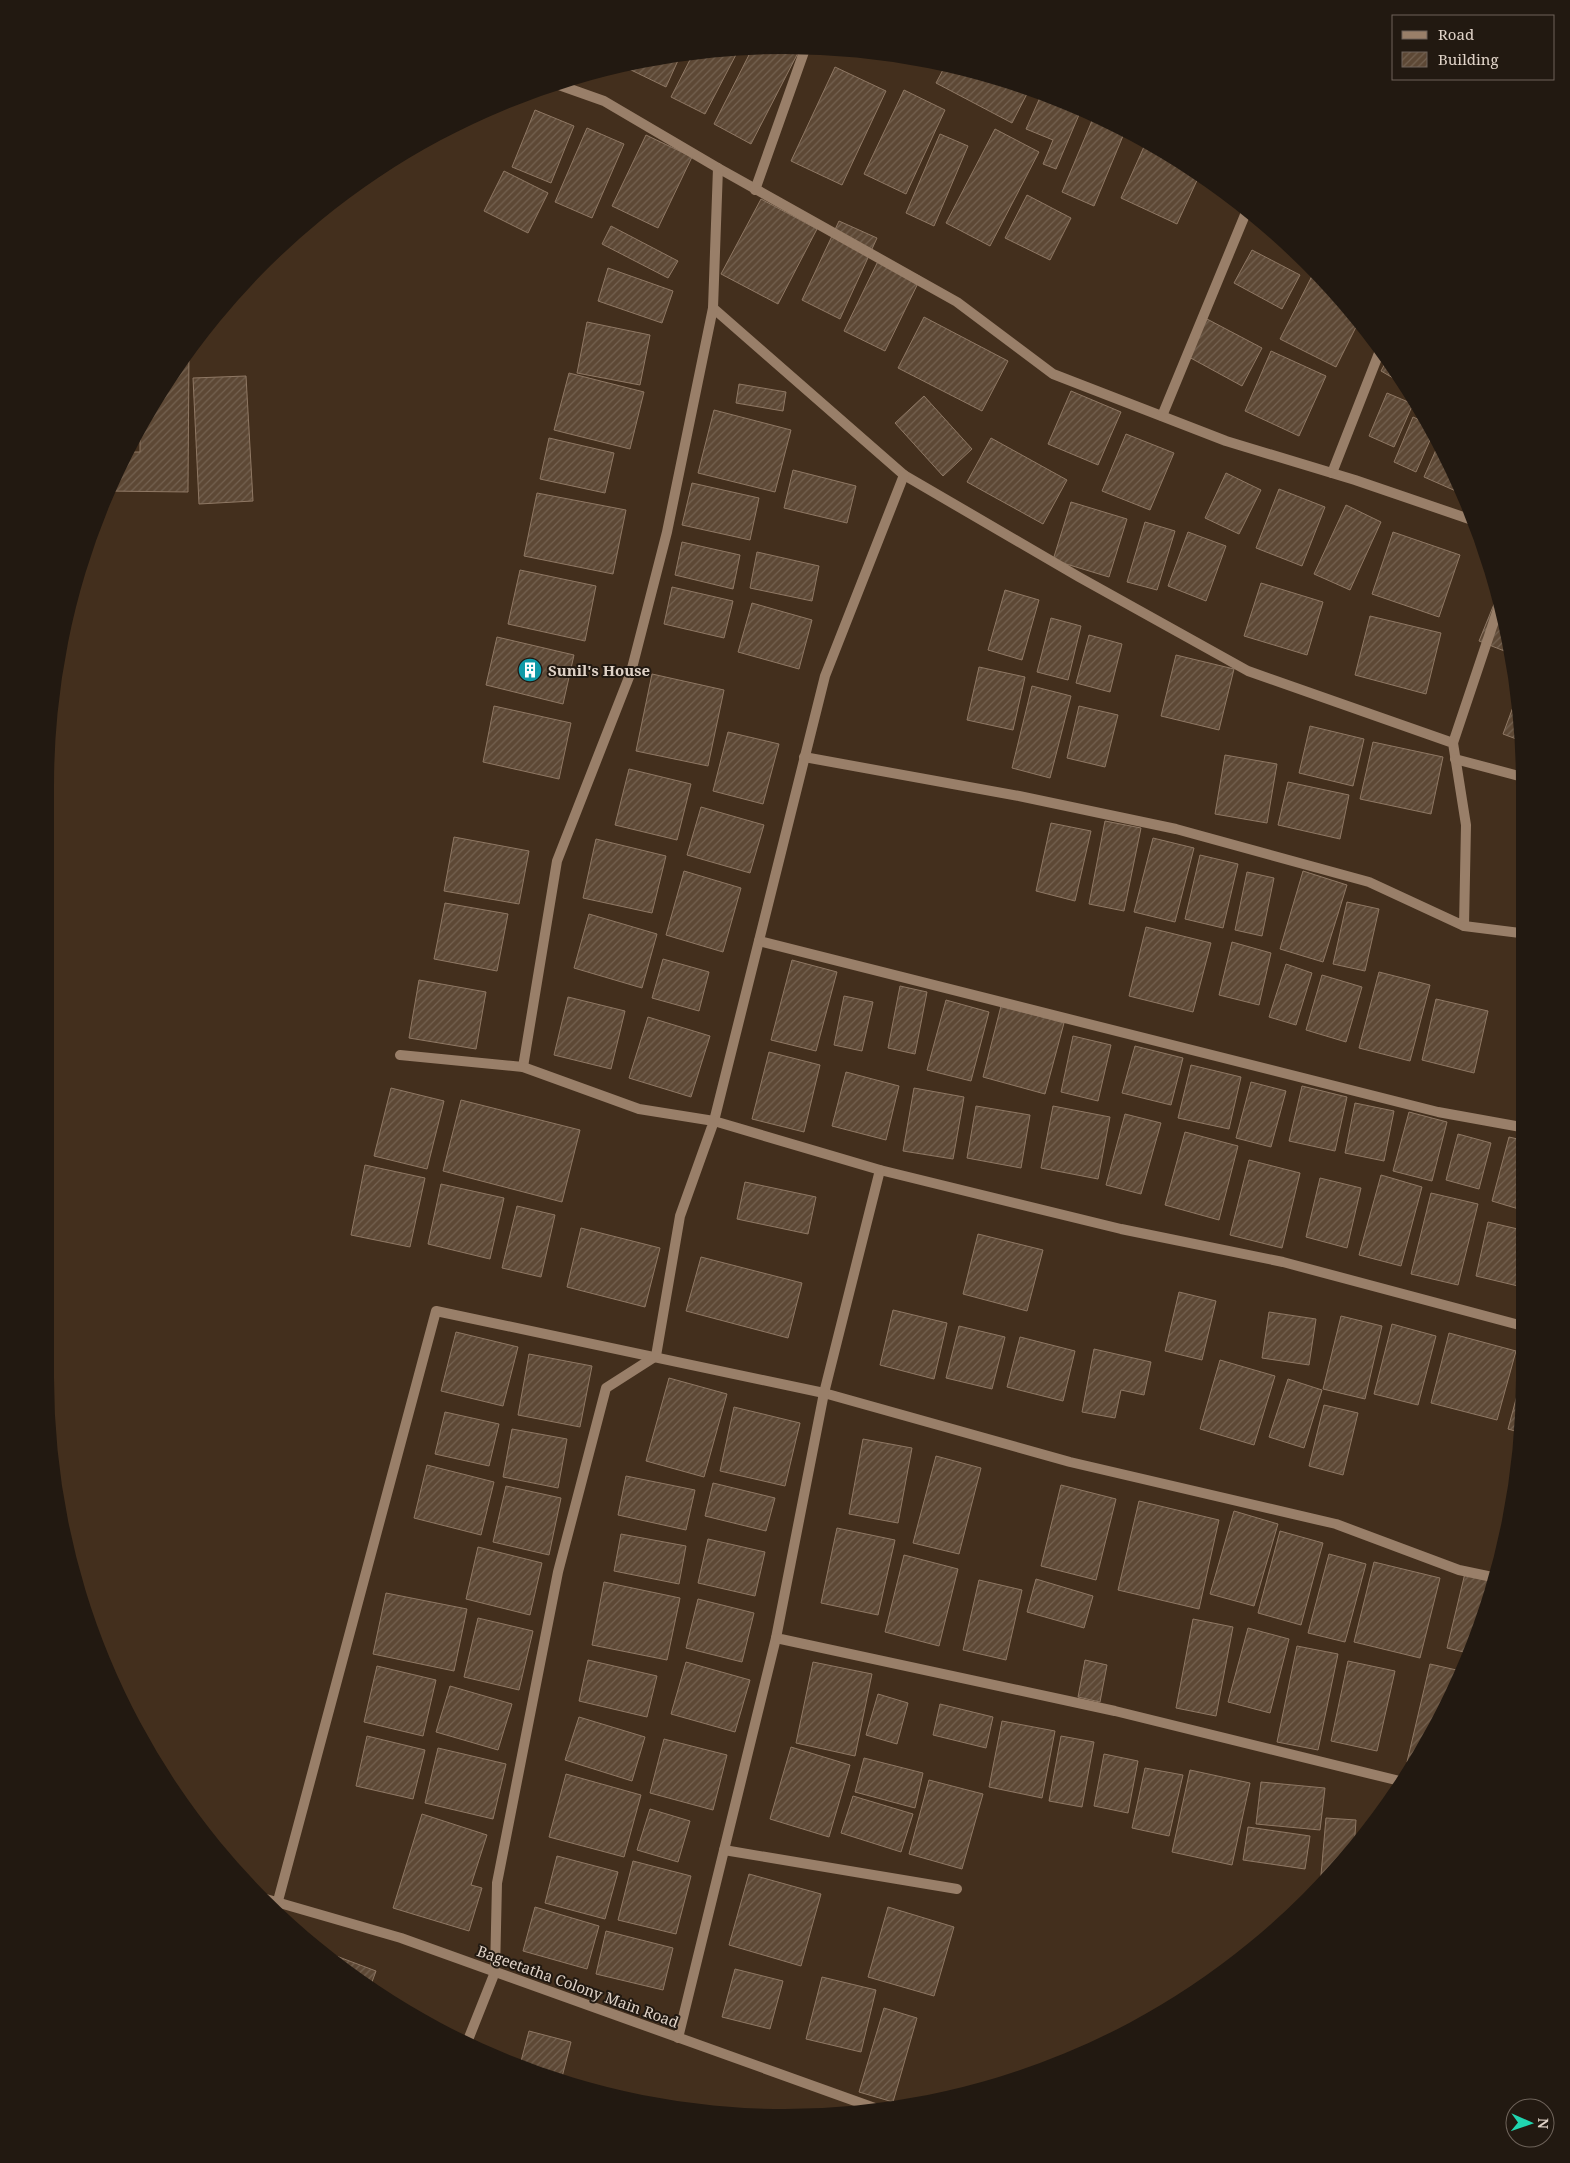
<svg xmlns="http://www.w3.org/2000/svg" width="1570" height="2163" font-family="'Noto Serif',serif">
<style>
.building{fill:url(#building-hatch);stroke:#8f7864}
.lines{fill:none;stroke-linecap:round;stroke-linejoin:round}
.minor{stroke:#997f69;stroke-width:10}
.tertiary{stroke:#997f69;stroke-width:10}
.labels{text-anchor:middle;dominant-baseline:central;stroke-width:4;stroke-linejoin:round;paint-order:stroke}
.poi-label{font-size:15px;font-weight:bold;fill:#e0d3c8;stroke:#221911;text-anchor:start}
.street-label{font-size:15px;fill:#e0d3c8;stroke:#221911}
</style>
<defs>
<pattern id="building-hatch" width="6" height="6" patternUnits="userSpaceOnUse" patternTransform="scale(1.25)"><rect width="6" height="6" fill="#5d4835"/><path d="M-1 1l2-2M0 6l6-6M5 7l2-2" fill="none" stroke="#746251"/></pattern>
</defs>
<rect width="100%" height="100%" fill="#432f1d"/>
<g class="building">
<path d="M740,47L705,114L671,97L693,54Z"/>
<path d="M753,47L800,49L751,144L714,124Z"/>
<path d="M680,56L666,87L629,69L631,64Z"/>
<path d="M945,66L1023,84L1030,88L1012,123L936,83Z"/>
<path d="M835,67L886,91L842,185L791,161Z"/>
<path d="M904,90L945,110L906,194L864,174Z"/>
<path d="M1042,93L1081,110L1056,169L1043,164L1053,140L1026,129Z"/>
<path d="M535,110L574,126L551,183L512,167Z"/>
<path d="M1094,116L1125,131L1094,206L1062,192Z"/>
<path d="M587,128L624,144L592,218L555,202Z"/>
<path d="M995,129L1039,152L990,246L946,223Z"/>
<path d="M940,134L968,146L934,226L906,213Z"/>
<path d="M646,135L692,157L658,228L612,206Z"/>
<path d="M1147,140L1199,176L1177,224L1121,198Z"/>
<path d="M504,171L548,193L528,233L484,211Z"/>
<path d="M1027,195L1071,218L1050,260L1005,238Z"/>
<path d="M761,199L817,229L778,304L721,274Z"/>
<path d="M839,221L877,238L840,319L802,300Z"/>
<path d="M611,226L678,261L668,278L602,244Z"/>
<path d="M1252,250L1300,275L1282,309L1234,283Z"/>
<path d="M880,257L921,277L885,351L844,331Z"/>
<path d="M608,268L673,291L662,323L598,301Z"/>
<path d="M1314,272L1359,321L1336,367L1280,339Z"/>
<path d="M924,317L1008,361L982,411L898,368Z"/>
<path d="M1207,319L1262,348L1242,386L1187,356Z"/>
<path d="M587,322L650,335L640,385L577,373Z"/>
<path d="M189,349L188,492L107,491L128,452H140V429L170,374Z"/>
<path d="M1271,351L1326,376L1299,436L1245,411Z"/>
<path d="M1388,358L1407,386L1381,371Z"/>
<path d="M569,373L644,392L630,449L554,430Z"/>
<path d="M246,376L253,501L199,504L193,378Z"/>
<path d="M739,384L786,392L783,411L736,403Z"/>
<path d="M1071,391L1121,412L1098,465L1048,444Z"/>
<path d="M1387,393L1413,404L1394,447L1369,436Z"/>
<path d="M924,396L972,449L943,476L895,423Z"/>
<path d="M714,410L791,430L775,492L698,473Z"/>
<path d="M1413,417L1431,425L1434,431L1416,472L1394,462Z"/>
<path d="M1126,434L1174,453L1150,510L1102,491Z"/>
<path d="M549,438L614,453L605,493L540,479Z"/>
<path d="M991,438L1067,480L1043,524L967,482Z"/>
<path d="M1439,443L1465,495L1424,477Z"/>
<path d="M793,470L856,486L847,523L784,508Z"/>
<path d="M1226,473L1261,490L1239,534L1205,518Z"/>
<path d="M692,483L759,498L750,540L682,525Z"/>
<path d="M1279,489L1325,507L1302,566L1256,548Z"/>
<path d="M537,493L626,510L613,574L524,556Z"/>
<path d="M1071,502L1127,519L1109,577L1053,560Z"/>
<path d="M1346,505L1381,522L1350,590L1314,574Z"/>
<path d="M1145,522L1175,531L1157,590L1127,582Z"/>
<path d="M1188,532L1226,546L1206,601L1168,586Z"/>
<path d="M1393,532L1460,555L1439,617L1372,594Z"/>
<path d="M682,542L740,555L733,589L675,575Z"/>
<path d="M757,552L819,566L812,601L750,588Z"/>
<path d="M520,570L596,586L585,641L508,624Z"/>
<path d="M1261,583L1323,602L1307,655L1244,636Z"/>
<path d="M672,587L733,601L724,638L664,624Z"/>
<path d="M1005,590L1039,600L1022,660L988,650Z"/>
<path d="M1499,592L1500,593L1512,654L1479,641Z"/>
<path d="M752,603L812,620L799,669L738,652Z"/>
<path d="M1370,616L1441,633L1426,694L1355,675Z"/>
<path d="M1051,618L1081,626L1068,680L1037,672Z"/>
<path d="M1089,635L1122,644L1110,692L1076,683Z"/>
<path d="M497,637L574,655L563,704L486,685Z"/>
<path d="M1176,655L1234,669L1219,730L1161,716Z"/>
<path d="M979,667L1025,677L1013,730L967,720Z"/>
<path d="M652,674L724,690L708,766L636,751Z"/>
<path d="M1032,686L1071,696L1050,778L1012,768Z"/>
<path d="M1519,691V740L1503,734Z"/>
<path d="M494,706L571,723L559,779L483,762Z"/>
<path d="M1079,706L1118,715L1105,767L1067,758Z"/>
<path d="M1310,726L1364,739L1353,786L1299,773Z"/>
<path d="M728,732L779,744L763,804L713,791Z"/>
<path d="M1373,742L1443,757L1431,814L1360,799Z"/>
<path d="M1225,755L1277,764L1267,823L1215,814Z"/>
<path d="M629,769L691,784L677,840L615,825Z"/>
<path d="M1288,782L1349,795L1340,839L1278,825Z"/>
<path d="M701,807L764,825L750,873L687,855Z"/>
<path d="M1105,821L1141,828L1124,911L1089,904Z"/>
<path d="M1051,823L1091,831L1075,901L1036,891Z"/>
<path d="M454,837L529,851L519,904L444,891Z"/>
<path d="M1153,838L1194,848L1175,922L1134,912Z"/>
<path d="M596,839L666,856L652,913L583,898Z"/>
<path d="M1200,855L1238,864L1223,928L1185,919Z"/>
<path d="M684,871L741,888L723,952L666,935Z"/>
<path d="M1303,871L1347,885L1323,962L1280,949Z"/>
<path d="M1247,872L1274,878L1262,936L1235,930Z"/>
<path d="M1347,902L1379,909L1365,971L1333,964Z"/>
<path d="M445,903L508,914L497,971L434,959Z"/>
<path d="M589,914L657,934L642,988L574,968Z"/>
<path d="M1146,927L1211,943L1193,1012L1129,996Z"/>
<path d="M1232,942L1271,953L1259,1005L1219,995Z"/>
<path d="M663,959L709,972L699,1011L652,998Z"/>
<path d="M792,960L837,972L816,1051L771,1040Z"/>
<path d="M1286,964L1312,973L1296,1025L1269,1017Z"/>
<path d="M1379,972L1430,985L1410,1061L1359,1048Z"/>
<path d="M1322,975L1362,987L1346,1042L1306,1030Z"/>
<path d="M419,980L486,992L476,1049L409,1038Z"/>
<path d="M900,986L927,992L915,1054L888,1048Z"/>
<path d="M844,996L873,1002L862,1051L834,1045Z"/>
<path d="M568,997L625,1011L611,1069L554,1055Z"/>
<path d="M1436,999L1488,1011L1474,1073L1422,1060Z"/>
<path d="M946,1000L989,1012L971,1081L927,1070Z"/>
<path d="M1001,1006L1064,1023L1045,1094L983,1077Z"/>
<path d="M648,1017L710,1036L691,1097L629,1078Z"/>
<path d="M1073,1036L1111,1045L1098,1101L1061,1092Z"/>
<path d="M1135,1046L1183,1058L1171,1105L1122,1093Z"/>
<path d="M769,1052L820,1065L804,1132L752,1119Z"/>
<path d="M1191,1065L1241,1077L1229,1129L1178,1118Z"/>
<path d="M846,1072L899,1086L886,1140L832,1126Z"/>
<path d="M1251,1082L1286,1091L1271,1147L1236,1138Z"/>
<path d="M1302,1086L1347,1097L1335,1151L1289,1141Z"/>
<path d="M391,1088L444,1101L427,1169L374,1156Z"/>
<path d="M914,1088L964,1097L953,1159L903,1151Z"/>
<path d="M461,1100L580,1130L562,1202L443,1171Z"/>
<path d="M1355,1103L1394,1111L1384,1161L1345,1153Z"/>
<path d="M976,1106L1030,1115L1021,1168L967,1158Z"/>
<path d="M1053,1106L1110,1117L1098,1179L1041,1168Z"/>
<path d="M1409,1112L1447,1122L1432,1181L1393,1171Z"/>
<path d="M1125,1114L1161,1123L1141,1194L1106,1185Z"/>
<path d="M1185,1132L1238,1146L1219,1220L1165,1205Z"/>
<path d="M1458,1134L1491,1143L1479,1189L1446,1180Z"/>
<path d="M1509,1137L1522,1140V1210L1492,1201Z"/>
<path d="M1249,1160L1300,1173L1282,1248L1230,1235Z"/>
<path d="M365,1165L425,1178L410,1247L351,1235Z"/>
<path d="M1381,1175L1422,1187L1401,1266L1359,1255Z"/>
<path d="M1320,1178L1361,1188L1347,1248L1306,1237Z"/>
<path d="M745,1182L816,1197L808,1234L737,1219Z"/>
<path d="M441,1184L504,1198L490,1259L428,1244Z"/>
<path d="M1431,1193L1478,1204L1458,1285L1411,1274Z"/>
<path d="M517,1206L555,1215L541,1277L502,1268Z"/>
<path d="M1488,1222L1522,1230V1268L1518,1286L1476,1276Z"/>
<path d="M581,1228L660,1248L645,1307L567,1287Z"/>
<path d="M978,1234L1043,1250L1027,1311L963,1294Z"/>
<path d="M701,1257L802,1283L788,1338L686,1311Z"/>
<path d="M1179,1292L1216,1301L1202,1360L1165,1351Z"/>
<path d="M893,1310L947,1323L934,1379L880,1365Z"/>
<path d="M1269,1312L1316,1319L1309,1365L1262,1358Z"/>
<path d="M1341,1316L1382,1326L1365,1399L1323,1389Z"/>
<path d="M1392,1324L1436,1336L1418,1405L1374,1394Z"/>
<path d="M959,1326L1005,1337L992,1389L946,1378Z"/>
<path d="M456,1332L518,1347L503,1406L441,1391Z"/>
<path d="M1449,1333L1516,1351L1497,1420L1431,1403Z"/>
<path d="M1020,1337L1075,1351L1063,1401L1007,1387Z"/>
<path d="M1094,1349L1151,1362L1144,1395L1121,1390L1115,1418L1082,1412Z"/>
<path d="M529,1354L592,1366L580,1427L518,1415Z"/>
<path d="M1220,1360L1275,1376L1254,1445L1200,1429Z"/>
<path d="M1523,1373V1427L1522,1433L1508,1429Z"/>
<path d="M669,1378L727,1394L704,1477L646,1461Z"/>
<path d="M1288,1379L1322,1390L1304,1448L1269,1437Z"/>
<path d="M1324,1405L1358,1413L1343,1475L1309,1466Z"/>
<path d="M734,1407L800,1423L785,1486L720,1471Z"/>
<path d="M445,1412L499,1424L489,1466L435,1454Z"/>
<path d="M512,1429L567,1439L558,1488L503,1477Z"/>
<path d="M863,1439L912,1448L898,1523L849,1514Z"/>
<path d="M936,1456L981,1468L959,1554L913,1543Z"/>
<path d="M427,1465L494,1482L481,1535L414,1518Z"/>
<path d="M626,1476L695,1490L686,1530L618,1515Z"/>
<path d="M713,1483L775,1498L766,1531L705,1516Z"/>
<path d="M1061,1485L1116,1499L1096,1580L1041,1566Z"/>
<path d="M506,1486L561,1498L549,1555L493,1542Z"/>
<path d="M1139,1501L1219,1520L1199,1609L1118,1590Z"/>
<path d="M1234,1511L1278,1524L1254,1606L1210,1594Z"/>
<path d="M837,1528L895,1540L878,1615L821,1603Z"/>
<path d="M1280,1531L1323,1543L1301,1625L1258,1613Z"/>
<path d="M621,1534L686,1546L679,1584L614,1571Z"/>
<path d="M708,1539L765,1552L755,1596L698,1583Z"/>
<path d="M478,1547L542,1563L530,1615L466,1599Z"/>
<path d="M1329,1554L1366,1564L1345,1642L1308,1633Z"/>
<path d="M904,1555L958,1569L939,1646L885,1632Z"/>
<path d="M1374,1562L1440,1578L1420,1658L1354,1642Z"/>
<path d="M1466,1569L1497,1577L1468,1653L1447,1648Z"/>
<path d="M1036,1579L1093,1596L1084,1628L1027,1612Z"/>
<path d="M979,1580L1022,1590L1006,1660L963,1650Z"/>
<path d="M604,1582L680,1598L667,1660L592,1645Z"/>
<path d="M386,1593L467,1609L454,1671L373,1654Z"/>
<path d="M698,1599L754,1613L742,1662L686,1648Z"/>
<path d="M478,1618L533,1631L519,1690L464,1677Z"/>
<path d="M1193,1619L1233,1627L1216,1716L1176,1708Z"/>
<path d="M1248,1628L1289,1639L1270,1713L1228,1702Z"/>
<path d="M1297,1646L1338,1654L1318,1750L1277,1742Z"/>
<path d="M588,1660L657,1676L647,1717L579,1701Z"/>
<path d="M1085,1660L1107,1665L1100,1702L1078,1697Z"/>
<path d="M1348,1661L1395,1671L1377,1751L1331,1741Z"/>
<path d="M686,1662L750,1680L735,1732L671,1714Z"/>
<path d="M813,1662L872,1674L855,1756L796,1743Z"/>
<path d="M1430,1664L1461,1671L1449,1706L1415,1764L1407,1762Z"/>
<path d="M377,1666L436,1680L423,1736L364,1722Z"/>
<path d="M450,1686L512,1704L498,1750L436,1732Z"/>
<path d="M878,1694L908,1703L897,1744L866,1735Z"/>
<path d="M940,1704L993,1717L986,1748L933,1735Z"/>
<path d="M579,1717L645,1737L632,1781L565,1760Z"/>
<path d="M1002,1721L1055,1731L1042,1798L989,1787Z"/>
<path d="M367,1736L425,1750L413,1799L356,1786Z"/>
<path d="M1061,1736L1094,1742L1082,1807L1049,1801Z"/>
<path d="M664,1739L727,1755L713,1810L650,1793Z"/>
<path d="M791,1747L850,1765L829,1837L770,1819Z"/>
<path d="M438,1748L506,1764L493,1819L425,1803Z"/>
<path d="M1104,1754L1138,1761L1128,1813L1094,1806Z"/>
<path d="M864,1758L923,1773L915,1808L855,1792Z"/>
<path d="M1145,1768L1183,1775L1169,1836L1132,1828Z"/>
<path d="M1190,1770L1250,1783L1232,1865L1172,1852Z"/>
<path d="M566,1774L641,1795L624,1857L549,1837Z"/>
<path d="M929,1780L983,1794L962,1869L909,1854Z"/>
<path d="M1261,1782L1325,1788L1320,1830L1256,1824Z"/>
<path d="M853,1796L913,1814L901,1852L841,1833Z"/>
<path d="M650,1809L690,1821L678,1862L637,1850Z"/>
<path d="M422,1814L487,1835L471,1885L482,1888L469,1931L393,1908Z"/>
<path d="M1326,1818L1356,1820L1354,1850L1342,1866L1320,1886Z"/>
<path d="M1248,1827L1310,1836L1305,1869L1243,1860Z"/>
<path d="M557,1856L618,1872L605,1919L545,1903Z"/>
<path d="M633,1861L691,1876L676,1934L618,1920Z"/>
<path d="M749,1874L821,1894L801,1966L729,1945Z"/>
<path d="M535,1907L599,1926L587,1969L523,1951Z"/>
<path d="M888,1907L954,1927L934,1996L868,1977Z"/>
<path d="M606,1931L673,1948L663,1990L596,1974Z"/>
<path d="M315,1948L376,1971L369,1990Z"/>
<path d="M735,1969L783,1981L770,2029L722,2017Z"/>
<path d="M822,1977L876,1990L861,2052L806,2039Z"/>
<path d="M884,2008L917,2018L893,2102L859,2092Z"/>
<path d="M529,2031L571,2042L561,2081L520,2065Z"/>
</g>
<g class="lines">
<g class="minor">
<path d="M718,168L957,302L1053,374L1226,441L1355,480L1475,521"/>
<path d="M755,190L805,49"/>
<path d="M713,308L904,475L1079,577L1248,671L1453,743L1466,825L1464,926L1369,882L1176,829L1019,796L804,757"/>
<path d="M1162,416L1247,210"/>
<path d="M1332,473L1381,348"/>
<path d="M904,475L825,676L714,1121L880,1170L1121,1229L1283,1262L1523,1326"/>
<path d="M1453,743L1501,600"/>
<path d="M1455,759L1519,776"/>
<path d="M1464,926L1520,933"/>
<path d="M759,941L1438,1112L1521,1127"/>
<path d="M400,1055L523,1067L557,861L631,672L667,532L713,308L718,168L604,101L556,84"/>
<path d="M880,1170L824,1393L1070,1462L1336,1524L1459,1570L1497,1578"/>
<path d="M724,1850L957,1889"/>
<path d="M275,1912L436,1311L824,1393L776,1638L1115,1711L1404,1782"/>
<path d="M678,2038L776,1638"/>
<path d="M466,2045L495,1972L497,1883L558,1572L606,1388L656,1356L680,1216L714,1121L639,1109L523,1067"/>
</g>
<path class="tertiary" d="M259,1897L401,1938L883,2111"/>
</g>
<defs>
<g id="building-disc" transform="scale(1.25)"><circle r="9.5" fill="#0f9aa8" stroke="#221911"/><path d="M-4-6H4V6H1V3H-1V6H-4ZM-2.5-4.3h1.7v1.8h-1.7ZM.8-4.3h1.7v1.8H.8ZM-2.5-1h1.7V.8h-1.7ZM.8-1h1.7V.8H.8Z" fill="#fff"/></g>
</defs>
<g fill-rule="evenodd">
<use href="#building-disc" x="530" y="670"/>
</g>
<g class="labels">
<g class="poi-label">
<text x="548" y="670">Sunil's House</text>
</g>
<g class="street-label">
<text transform="translate(578 1986) rotate(20)">Bageetatha Colony Main Road</text>
</g>
</g>
<path d="M0 0H1570V2163H0ZM785 54H785A731 731 0 0 1 1516 785V1378A731 731 0 0 1 785 2109H785A731 731 0 0 1 54 1378V785A731 731 0 0 1 785 54Z" fill="#221911" fill-rule="evenodd"/>
<rect x="1392" y="15" width="162" height="65" fill="#221911" stroke="#6e635a"/>
<rect x="1402" y="31" width="25" height="8" fill="#997f69" stroke="#6e635a"/>
<text x="1438" y="40" font-size="15" fill="#e0d3c8">Road</text>
<rect x="1402" y="52" width="25" height="15" fill="url(#building-hatch)" stroke="#6e635a"/>
<text x="1438" y="65" font-size="15" fill="#e0d3c8">Building</text>
<g transform="translate(1530 2123) rotate(92)"><circle r="24" fill="#221911" stroke="#6e635a"/>
<path d="M0-4L9 19L0 12L-9 19Z" fill="#20d5b0"/>
<text y="-8" font-size="14" font-weight="bold" text-anchor="middle" fill="#e0d3c8">N</text>
</g>
</svg>
